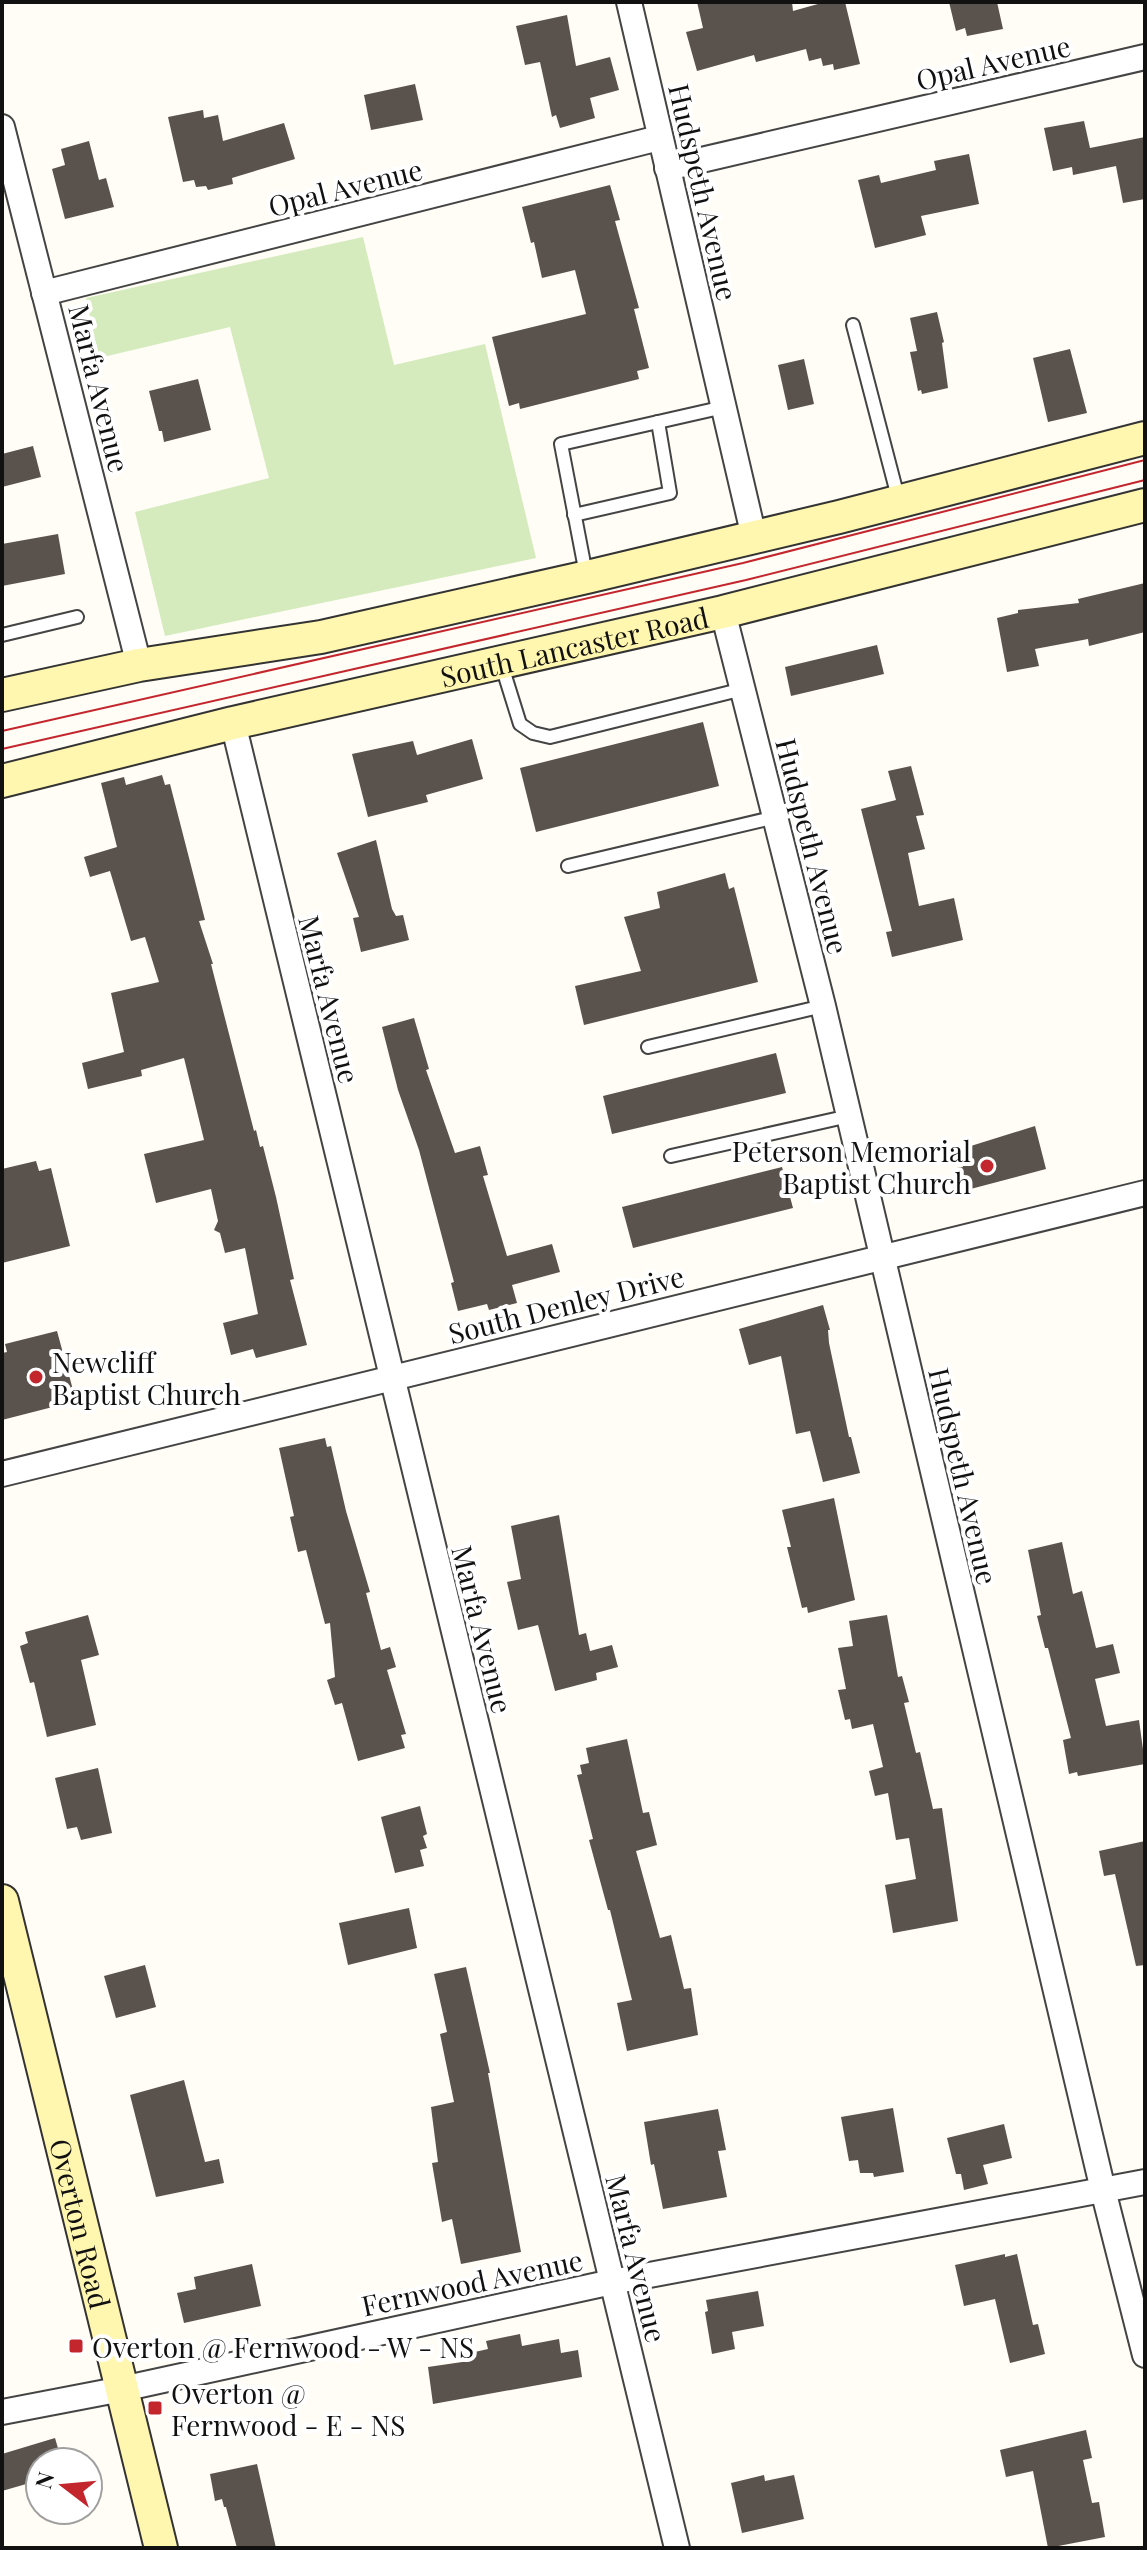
<svg xmlns="http://www.w3.org/2000/svg" width="1147" height="2550" font-family="'Playfair Display',serif">
<style>
.green{fill:#d5ebbd}
.building{fill:#5a524d}
.lines{fill:none;stroke-linecap:round;stroke-linejoin:round}
.lane-casing{stroke:#444;stroke-width:16}
.street-casing{stroke:#444;stroke-width:28}
.secondary-casing{stroke:#333;stroke-width:36}
.lane{stroke:#fff;stroke-width:12}
.street{stroke:#fff;stroke-width:24}
.secondary{stroke:#fff6b0;stroke-width:32}
.tram{stroke:#c4262e;stroke-width:2}
.poi-dot{fill:#c4262e;stroke:#fff;stroke-width:3}
.labels{text-anchor:middle;dominant-baseline:central;stroke-width:8;stroke-linejoin:round;paint-order:stroke}
.street-label{font-size:28px;fill:#111;stroke:#fff}
.poi-label{font-size:28px;fill:#111;stroke:#fff;text-anchor:start}
</style>
<rect width="100%" height="100%" fill="#fffdf5"/>
<path class="green" d="M363,237L394,365L485,344L536,558L165,636L135,512L269,478L230,327L99,358L86,298Z"/>
<g class="building">
<path d="M697,2H792L793,11L825,2H845L860,64L834,70L833,64L823,66L821,58L809,61L806,49L756,62L754,55L697,71L686,32L703,28Z"/>
<path d="M949,2H997L1003,29L967,36L965,28L956,31Z"/>
<path d="M567,15L576,66L610,57L619,90L590,98L595,118L560,128L556,115L552,117L540,62L525,65L516,26Z"/>
<path d="M415,84L423,120L371,130L364,95Z"/>
<path d="M203,110L204,118L218,115L223,141L284,123L295,159L232,178L233,184L208,190L206,186L196,187L194,180L183,182L168,117Z"/>
<path d="M1084,121L1090,148L1145,137V199L1123,203L1116,166L1073,175L1072,167L1053,171L1044,128Z"/>
<path d="M89,141L99,180L106,178L114,207L65,219L52,169L65,165L61,149Z"/>
<path d="M969,154L979,204L921,216L926,235L875,248L858,180L879,175L881,183L936,170L934,161Z"/>
<path d="M610,185L620,220L615,221L639,308L634,309L649,368L637,371L639,379L520,409L519,403L509,406L492,337L586,314L575,270L542,278L534,242L531,243L522,207Z"/>
<path d="M937,312L944,342L942,343L948,388L922,394L921,390L918,391L910,352L917,351L910,318Z"/>
<path d="M1070,349L1087,413L1048,422L1033,358Z"/>
<path d="M804,359L814,404L788,410L778,365Z"/>
<path d="M198,379L211,430L164,442L162,431H159L149,391Z"/>
<path d="M33,446L41,477L2,487V454Z"/>
<path d="M58,534L65,574L2,586V544Z"/>
<path d="M1145,583V632L1089,646L1088,639L1035,649L1039,666L1007,672L997,618L1018,613V610L1079,603L1078,599Z"/>
<path d="M877,645L884,674L791,696L785,667Z"/>
<path d="M703,722L719,786L536,832L520,768Z"/>
<path d="M472,739L483,779L426,795L428,802L368,817L352,754L413,741L417,755Z"/>
<path d="M911,766L924,815L916,816L925,849L908,853L919,906L954,898L963,940L892,957L886,932L892,931L861,809L896,800L888,771Z"/>
<path d="M162,775L165,785L170,784L205,920L199,921L213,964H211L254,1131L256,1130L260,1147L263,1146L276,1197L294,1279L290,1280L307,1345L256,1358L253,1349L231,1355L223,1323L258,1314L245,1248L225,1253L220,1233L214,1230L218,1221L211,1189L156,1203L144,1154L204,1140L184,1058L141,1070L142,1076L88,1089L82,1063L124,1052L111,993L159,982L145,937L131,941L110,871L90,877L84,857L117,847L101,783L124,777L126,785Z"/>
<path d="M376,840L392,909L396,916L403,915L409,940L361,952L353,918L359,917L337,853Z"/>
<path d="M725,873L729,889L734,887L758,982L584,1025L575,986L641,971L624,917L660,908L657,892Z"/>
<path d="M414,1018L429,1069L426,1070L455,1153L480,1146L488,1175L483,1176L507,1256L552,1244L560,1272L512,1285L517,1303L489,1310L487,1304L458,1311L451,1283L454,1282L419,1150L398,1090L382,1027Z"/>
<path d="M776,1053L786,1093L612,1134L603,1096Z"/>
<path d="M1035,1126L1046,1169L963,1191L957,1168L963,1167L958,1150Z"/>
<path d="M36,1161L39,1171L51,1168L70,1246L2,1263V1169Z"/>
<path d="M782,1167L793,1208L633,1248L622,1207Z"/>
<path d="M823,1305L830,1330H828L829,1343L849,1437H851L860,1473L823,1482L810,1431L796,1434L781,1356L749,1365L739,1329Z"/>
<path d="M57,1331L76,1401L2,1420V1353L7,1352L5,1344Z"/>
<path d="M325,1438L327,1447L331,1446L346,1511L370,1592L366,1593L381,1650L390,1647L396,1667L387,1670L406,1734L401,1735L405,1748L358,1761L342,1703L335,1705L327,1680L335,1677L330,1623L325,1624L306,1550L298,1552L290,1517L294,1516L279,1448Z"/>
<path d="M834,1498L855,1600L808,1613L807,1607L802,1608L787,1547H791L782,1510Z"/>
<path d="M559,1515L579,1635L586,1633L590,1651L612,1645L618,1667L596,1673L597,1680L555,1691L538,1625L518,1630L507,1582L521,1579L511,1526Z"/>
<path d="M1062,1542L1073,1594L1082,1591L1096,1648L1113,1644L1120,1673L1095,1679L1106,1726L1139,1720L1145,1764L1078,1776L1077,1772L1069,1774L1063,1740L1071,1738L1048,1648H1045L1037,1616L1041,1615L1028,1550Z"/>
<path d="M88,1615L99,1655L81,1660L96,1725L47,1737L34,1682L30,1683L20,1646L28,1643L25,1632Z"/>
<path d="M887,1615L898,1677L902,1676L909,1702L904,1703L916,1753L920,1752L933,1809L942,1808L958,1921L893,1933L885,1885L916,1879L909,1838L896,1840L888,1793L875,1796L869,1771L883,1767L873,1724L852,1729L850,1719L845,1720L838,1690L846,1689L838,1648L853,1646L849,1621Z"/>
<path d="M627,1739L643,1813L649,1812L657,1845L636,1851L660,1938L671,1935L684,1989L691,1988L698,2035L627,2051L617,2003L632,2000L610,1910H608L589,1840L593,1839L577,1775L582,1774L580,1765L589,1763L586,1748Z"/>
<path d="M98,1768L112,1833L81,1840L77,1827L67,1829L55,1778Z"/>
<path d="M420,1806L427,1834L423,1836L427,1848L420,1850L424,1866L395,1873L381,1817Z"/>
<path d="M1145,1841V1965L1136,1966L1115,1874L1104,1876L1099,1851Z"/>
<path d="M409,1908L417,1948L348,1965L339,1923Z"/>
<path d="M145,1965L156,2007L116,2018L104,1976Z"/>
<path d="M466,1967L490,2073H488L521,2252L461,2264L452,2219L442,2222L432,2163L438,2162L431,2107L454,2102L440,2034L447,2032L434,1974Z"/>
<path d="M184,2080L205,2162L219,2159L224,2183L156,2197L130,2095Z"/>
<path d="M893,2108L904,2172L874,2177L873,2173H860L858,2160L849,2161L841,2117Z"/>
<path d="M718,2109L726,2150L718,2151L727,2197L663,2209L654,2164L651,2165L644,2122Z"/>
<path d="M1004,2124L1012,2158L983,2165L988,2184L964,2190L961,2174H956L947,2138Z"/>
<path d="M1005,2254V2257L1017,2254L1033,2325L1038,2324L1045,2354L1010,2363L995,2299L964,2306L955,2265Z"/>
<path d="M252,2264L261,2306L184,2323L177,2293L196,2289L194,2277Z"/>
<path d="M758,2291L764,2326L732,2332L735,2349L712,2354L705,2312L708,2311L706,2300Z"/>
<path d="M520,2334L522,2346L559,2339L561,2353L578,2350L582,2377L433,2404L428,2367L469,2361L466,2354L488,2349L486,2341Z"/>
<path d="M1086,2430L1092,2458L1083,2460L1092,2503L1099,2502L1105,2537L1048,2548L1033,2471L1006,2477L1000,2450Z"/>
<path d="M55,2438L62,2462H40V2480L2,2491V2454Z"/>
<path d="M257,2464L276,2548H237L226,2507H224L222,2499L215,2501L210,2474Z"/>
<path d="M764,2475L765,2481L794,2475L804,2519L742,2533L731,2483Z"/>
</g>
<g class="lines">
<g class="lane-casing">
<g id="lane">
<path d="M853,325L899,501"/>
<path d="M574,515L670,493L658,422"/>
<path d="M586,574L561,444L724,407"/>
<path d="M2,635L77,617"/>
<path d="M501,663L520,724L533,733L550,737L743,689"/>
<path d="M568,866L776,817"/>
<path d="M648,1047L823,1006"/>
<path d="M671,1156L849,1116"/>
</g>
</g>
<g class="street-casing">
<g id="street">
<path d="M629,2L754,537"/>
<path d="M2,127L139,665"/>
<path d="M667,168L1145,57"/>
<path d="M44,293L659,138"/>
<path d="M723,612L823,1006L1103,2190L1145,2355"/>
<path d="M233,723L677,2548"/>
<path d="M2,1474L1145,1193"/>
<path d="M2,2412L122,2389L612,2282L1145,2182"/>
</g>
</g>
<g class="secondary-casing">
<g id="secondary">
<path d="M2,695L139,665L321,637L587,577L839,517L1145,438"/>
<path id="s1" d="M2,781L233,723L723,612L1145,505"/>
<path id="s2" d="M2,1901L161,2548"/>
</g>
</g>
<use href="#lane" class="lane"/>
<use href="#street" class="street"/>
<use href="#secondary" class="secondary"/>
<g class="tram">
<path d="M2,731L743,563L1145,460"/>
<path d="M2,749L746,580L1145,480"/>
</g>
</g>
<g class="poi-dot">
<circle cx="987" cy="1166" r="8"/>
<circle cx="36" cy="1377" r="8"/>
<rect x="68" y="2338" width="16" height="16" rx="4"/>
<rect x="147" y="2400" width="16" height="16" rx="4"/>
</g>
<g class="labels">
<g class="street-label">
<text transform="translate(993 62) rotate(-13)">Opal Avenue</text>
<text transform="translate(345 187) rotate(-14)">Opal Avenue</text>
<text transform="translate(704 192) rotate(77)">Hudspeth Avenue</text>
<text transform="translate(100 388) rotate(76)">Marfa Avenue</text>
<text stroke="none"><textPath href="#s1" startOffset="588">South Lancaster Road</textPath></text>
<text transform="translate(813 846) rotate(76)">Hudspeth Avenue</text>
<text transform="translate(330 999) rotate(76)">Marfa Avenue</text>
<text transform="translate(566 1304) rotate(-14)">South Denley Drive</text>
<text transform="translate(964 1476) rotate(77)">Hudspeth Avenue</text>
<text transform="translate(483 1629) rotate(76)">Marfa Avenue</text>
<text stroke="none"><textPath href="#s2" startOffset="332">Overton Road</textPath></text>
<text transform="translate(637 2258) rotate(76)">Marfa Avenue</text>
<text transform="translate(472 2282) rotate(-12)">Fernwood Avenue</text>
</g>
<g class="poi-label">
<text x="971" y="1150" text-anchor="end">Peterson Memorial<tspan x="971" dy="32">Baptist Church</tspan></text>
<text x="52" y="1361">Newcliff<tspan x="52" dy="32">Baptist Church</tspan></text>
<text x="92" y="2346">Overton @ Fernwood - W - NS</text>
<text x="171" y="2392">Overton @<tspan x="171" dy="32">Fernwood - E - NS</tspan></text>
</g>
</g>
<rect width="1147" height="2550" fill="none" stroke="#111111" stroke-width="8"/>
<g transform="translate(64 2486) rotate(286)"><circle r="38" fill="#ffffff" stroke="#a0a0a0" stroke-width="2"/>
<path d="M0-6L14 30L0 20L-14 30Z" fill="#c4262e"/>
<text y="-12" font-size="22" font-weight="bold" text-anchor="middle" fill="#111111">N</text>
</g>
</svg>
